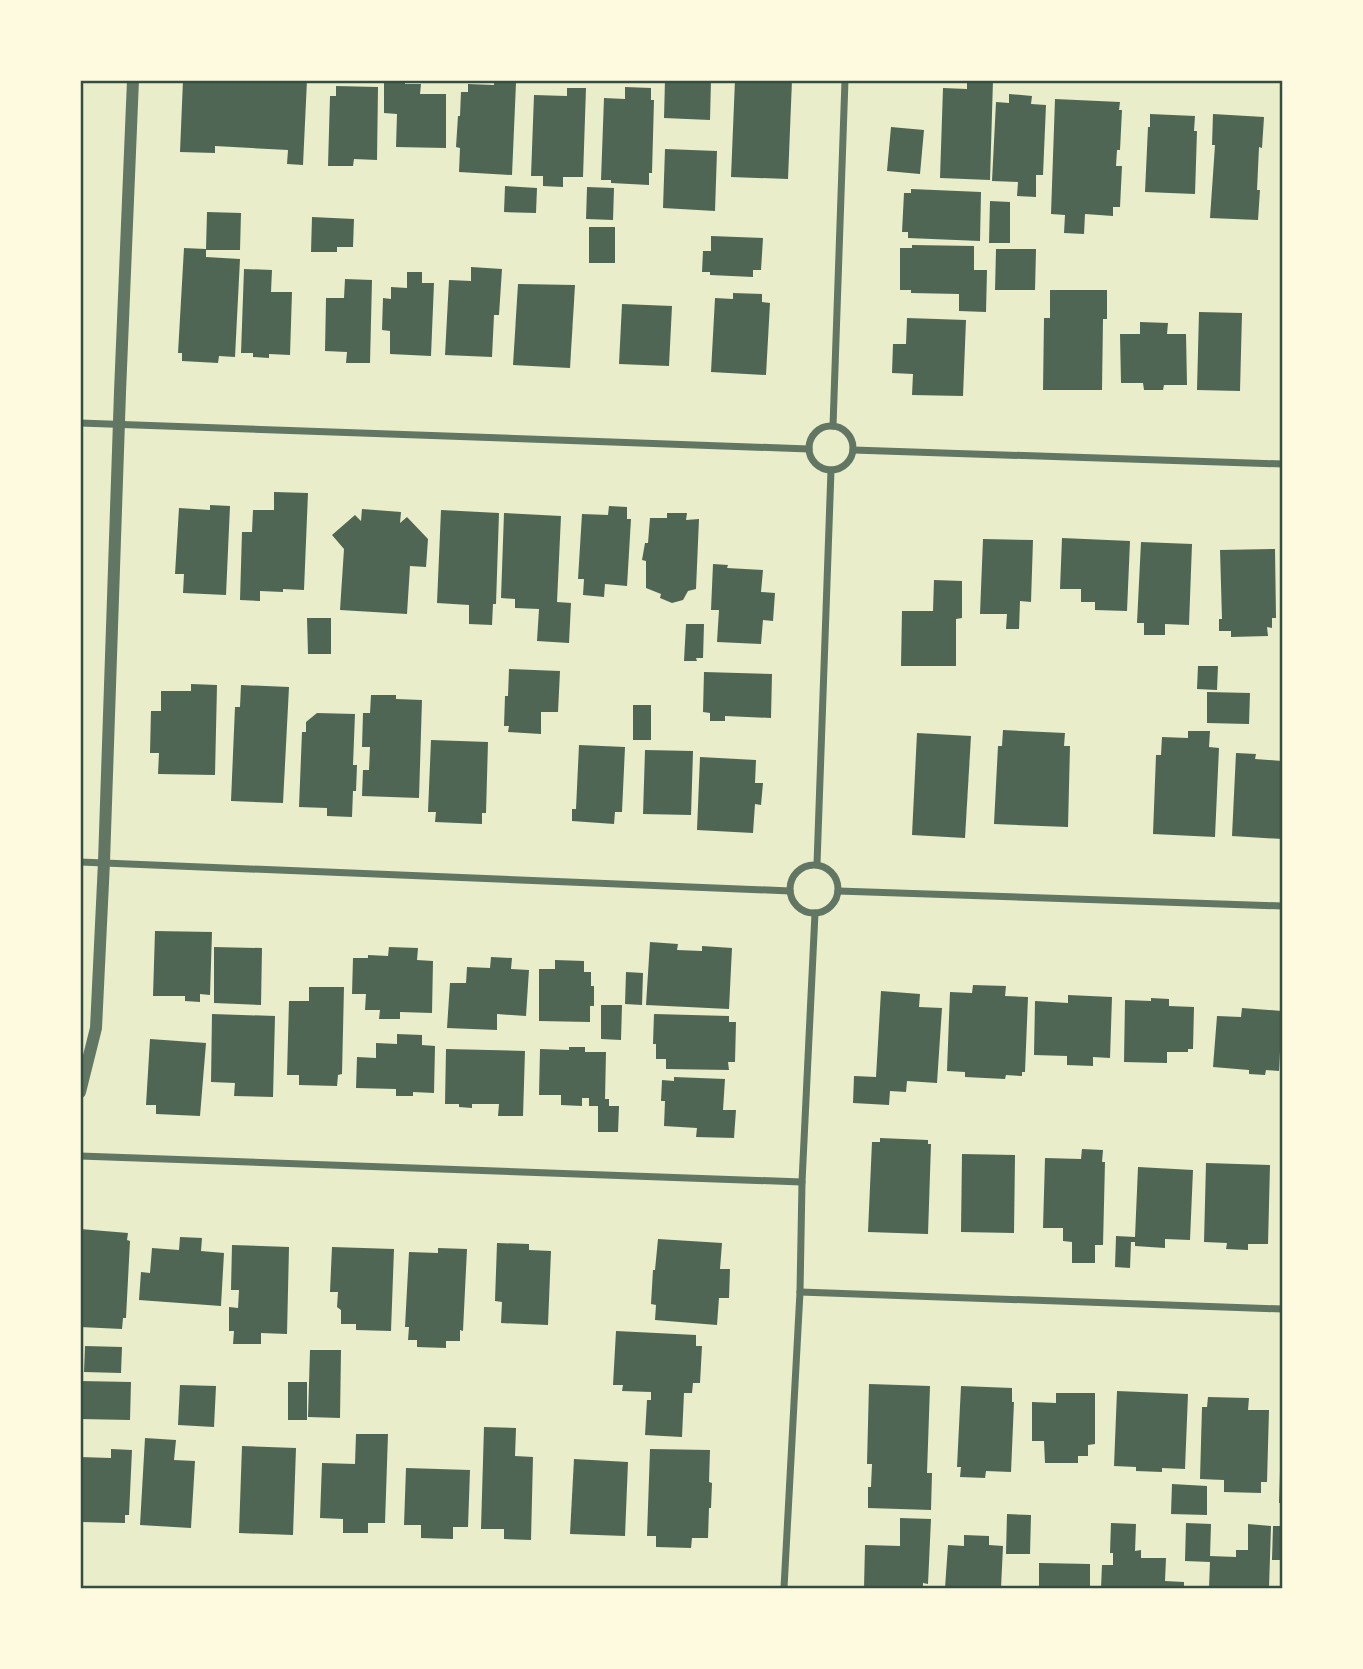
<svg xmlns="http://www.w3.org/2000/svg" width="1363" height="1669" font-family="'Work Sans',sans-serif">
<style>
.building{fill:#4f6655}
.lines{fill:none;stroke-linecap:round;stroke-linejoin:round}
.minor{stroke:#617663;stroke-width:7}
.tertiary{stroke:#617663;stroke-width:12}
.neatline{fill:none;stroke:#344e41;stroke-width:2.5}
</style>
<rect width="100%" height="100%" fill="#e9edc9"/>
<g class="building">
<path d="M183,80H307L303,165L287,164L288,150L215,146V153L180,152Z"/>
<path d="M384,80H405V84H421L420,94H446V148L396,147L397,114L384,113Z"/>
<path d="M665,80H711L710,120L664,118Z"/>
<path d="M735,80H792L788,179L731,177Z"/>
<path d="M967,80H993L990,180L940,178L943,88L967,89Z"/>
<path d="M494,82L516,83L512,175L459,172L460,148L456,147L458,116H460L461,92H468V84L494,85Z"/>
<path d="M336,86L378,87L377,160L354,159L353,166H328L330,96H336Z"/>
<path d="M625,87L651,88V100H654L652,173H649V185L611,183V180H601L604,98L625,99Z"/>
<path d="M567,88H586L583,177H563V187L543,186V176H531L534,95L567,96Z"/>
<path d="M1009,94L1032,96L1031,104L1046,105L1043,175H1036V197L1017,196L1018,182L992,181L996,102L1009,103Z"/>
<path d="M1055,99L1120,102L1119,110H1122L1120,150H1117L1116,166H1122L1120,207H1113V216L1085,214L1084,234L1064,233L1065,215L1051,214Z"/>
<path d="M1150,114L1195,116L1194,131H1197L1195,194L1145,192L1148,127H1150Z"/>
<path d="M1213,114L1264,117L1262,148L1259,147L1257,190H1260L1258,220L1210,218L1215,145H1212Z"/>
<path d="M891,127L924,130L920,174L887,171Z"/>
<path d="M665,149L717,151L715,211L663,208Z"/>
<path d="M505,186L537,188L536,213L504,212Z"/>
<path d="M587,187L614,188L613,220L586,219Z"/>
<path d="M911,189L981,192L980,241L908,238V232H902L904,193H911Z"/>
<path d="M990,201L1010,202V243H989Z"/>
<path d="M207,212L241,213L240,250H206V257L240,259L235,357L219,356L218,363L182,361V353H178L184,248L206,249Z"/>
<path d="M312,217L354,219L353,247H337V252H311Z"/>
<rect x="589" y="227" width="26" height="36"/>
<path d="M711,236L763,238L761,270H753V277L710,275V272H702L703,251H711Z"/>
<path d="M912,245L974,246V270H987L986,312L959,311V294L911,293V290H900V248H912Z"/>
<path d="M996,249H1036L1035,290H995Z"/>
<path d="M471,267L502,269L499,315H494L492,357L445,355L449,280L471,281Z"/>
<path d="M244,269L272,270L271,292H292L290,355L269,354V358L253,357V353H241Z"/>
<path d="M407,272H422V283H434L431,356L390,354V331L382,330L383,298L391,299V287L407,288Z"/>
<path d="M345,279L372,280L370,363H346L347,352L325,351L326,298H344Z"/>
<path d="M518,284L575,285L570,368L513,365Z"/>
<path d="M1050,290H1107V319H1103L1102,390H1043L1044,318H1050Z"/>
<path d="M733,293L762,294V302L770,303L766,375L711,372L715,298L733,299Z"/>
<path d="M622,304L672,306L669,366L619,364Z"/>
<path d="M1199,312L1242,313L1240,391L1197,390Z"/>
<path d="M907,318L966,320L963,396L912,395L913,374L892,373L893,344H906Z"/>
<path d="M1140,322L1168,323L1167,334H1186L1187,385H1164L1163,390H1144L1143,383H1121L1120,334H1140Z"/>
<path d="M274,492L308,493L304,590L283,589V592L260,591V601L240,600L242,532H252L253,510H274Z"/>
<path d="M210,505L230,506L226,595L183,593L184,574H175L179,508L210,510Z"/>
<path d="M609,506L627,507V519H631L627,586L605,584L604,597L583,595L584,579H578L582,514L608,515Z"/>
<path d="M362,509L401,512L400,523L407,517L428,539L426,567L410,566L407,614L340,610L344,549L332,535L355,515L361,521Z"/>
<path d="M441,510L499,513L496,604H493L492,625L469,624V605L437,603Z"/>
<path d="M504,513L561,516L557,602L571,603L569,643L537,641L539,609L515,608V599L501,598Z"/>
<path d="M667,513H687L686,520L699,519L696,589L688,591L683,600L672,603L660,598L661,594L646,588V561L642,560L645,543H648L650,518H667Z"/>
<path d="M1062,538L1130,541L1127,611L1095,610V602H1081V589H1060Z"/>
<path d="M983,539L1033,540L1031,602L1020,601L1019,629H1006L1007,614H980Z"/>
<path d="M1141,542L1192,544L1189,625L1165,624V635H1144V623H1137Z"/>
<path d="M1275,549L1276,618H1272V628L1267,627L1268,636L1231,637V631H1219V619H1222L1220,550Z"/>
<path d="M713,564L728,565L727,568L763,570L761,592L775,593L773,621L763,620L761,644L717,642L719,610H711Z"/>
<path d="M934,580L962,581V618L956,619V666H901L902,611H933Z"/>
<path d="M307,618H331V654H308Z"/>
<path d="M686,624H704L703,658H696L697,661H684Z"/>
<path d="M1198,666H1218L1217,690L1197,689Z"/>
<path d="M509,669L560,671L558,712H541V734L508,732L509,726H504L505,696H508Z"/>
<path d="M704,672L772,674L771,718L725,716V721H710V713L703,712Z"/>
<path d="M191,684L217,685L215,775L158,774L159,753H150L151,711H161V691H191Z"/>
<path d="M241,685L289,687L283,803L231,801L235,707H240Z"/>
<path d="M1207,692L1250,693L1249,724L1207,723Z"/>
<path d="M371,695H396V699L422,700L419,798L362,796L363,770H369L370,747H362L363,713H370Z"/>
<rect x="633" y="705" width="18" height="35"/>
<path d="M317,713L355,714L353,765H357L356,791H353L352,817L327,816V808L299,807L302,732H306V722Z"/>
<path d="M1003,730L1065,733L1064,746H1070L1068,827L994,824L998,746H1002Z"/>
<path d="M1188,731H1210L1209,747L1219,748L1215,837L1153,834L1156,755H1161L1162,737L1188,738Z"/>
<path d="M917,733L971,736L965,838L912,835Z"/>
<path d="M431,740L488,742L486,813H482V824L435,822L436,812H428Z"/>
<path d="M579,745L625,747L622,812H615L614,824L572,821V809H576Z"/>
<path d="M645,750L693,751L691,815L643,814Z"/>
<path d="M1236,753L1256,754L1255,759L1282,761V839L1232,836Z"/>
<path d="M700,757L756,760L755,783H763L761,805L755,804L753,833L697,830Z"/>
<path d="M155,931L212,932L210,995L200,994V1002L185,1001V996H153Z"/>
<path d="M650,942L678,944L677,950L702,951V946L732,948L729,1009L646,1005Z"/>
<path d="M214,947L262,948L261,1005L214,1003Z"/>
<path d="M389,947L418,948L417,960L433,961L432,1013L400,1012V1019H379L380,1010H365L366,994H352L353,958H368V955L388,956Z"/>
<path d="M491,957L512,958L511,969L529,970L526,1016L497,1014V1030L447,1028L450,983H466L467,967L490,968Z"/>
<path d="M555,960L584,961V972H591V986H594V1006H590V1022L539,1021V969H555Z"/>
<path d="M626,972L643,973L642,1005L625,1004Z"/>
<path d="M973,985L1006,986L1005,996L1028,997L1025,1072H1022V1076L1006,1075L1005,1079L965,1077V1072L947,1071L950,992L972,993Z"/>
<path d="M309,987H344L342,1074L338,1075L337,1086L299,1085V1075H287L289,1001H309Z"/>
<path d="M881,991L920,994L919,1007L942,1008L937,1083L907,1081L906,1092L890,1091L889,1105L853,1103L854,1076L876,1077Z"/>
<path d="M1068,995L1112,997L1110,1058L1093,1057V1066L1067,1065V1056L1034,1055L1035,1001L1068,1003Z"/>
<path d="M1151,998L1169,999V1006L1194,1007L1193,1049H1188V1052H1167V1063L1124,1062L1125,1000L1151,1001Z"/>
<path d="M601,1005H622L621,1040L601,1039Z"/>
<path d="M1242,1008L1282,1011L1279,1071L1266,1070L1265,1075L1249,1074V1070L1213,1067L1217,1016L1241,1017Z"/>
<path d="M212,1014L275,1016L273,1097L234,1096L235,1083L211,1082Z"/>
<path d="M654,1014L729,1016V1022H736L735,1062H728L729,1070L666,1069V1059H656V1044H653Z"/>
<path d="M397,1034L422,1035V1045L435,1046L434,1093L413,1092V1096H396V1089L356,1088L357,1057L376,1058V1043L397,1044Z"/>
<path d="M150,1039L206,1043L200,1116L156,1114V1105H146Z"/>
<path d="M569,1047H585V1052H606L605,1099H609V1106H619L618,1132H598V1106H589V1098H582V1106L561,1105V1095H539L540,1049L569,1050Z"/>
<path d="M446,1049L525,1051L523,1116H498L499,1104H472V1108L459,1107V1104H445Z"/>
<path d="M674,1077L725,1079L723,1110H736L734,1138L696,1137L697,1128L664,1126L665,1101H661L662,1080L674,1081Z"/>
<path d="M880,1138L928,1140V1144H931L928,1234L868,1232L872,1142H880Z"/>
<path d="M1082,1149L1103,1150L1102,1162H1105L1103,1245H1095V1263H1072V1242L1063,1241V1228H1043L1045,1158L1081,1159Z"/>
<path d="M962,1154L1015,1155L1014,1233L961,1232Z"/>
<path d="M1206,1163L1270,1165L1268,1244H1248V1250L1226,1249L1227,1243L1204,1242Z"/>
<path d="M1138,1167L1193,1170L1190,1240L1165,1239V1248L1135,1246V1242H1131L1130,1268L1115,1267L1116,1236L1135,1237Z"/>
<path d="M80,1229L128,1233L127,1240L130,1241L126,1318H123L122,1329L80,1327Z"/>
<path d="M180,1237L202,1238L201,1251L224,1253L221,1306L139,1300L141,1272L150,1273L152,1248L179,1250Z"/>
<path d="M658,1239L722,1243L720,1269H730L729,1298H719L717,1325L655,1320L656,1305L651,1304L653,1270H655Z"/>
<path d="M497,1243L529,1244V1250L551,1251L548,1325L501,1323L502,1302L495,1301Z"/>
<path d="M232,1245L289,1247L287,1334L261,1333V1344H233L234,1331H229V1307L238,1308L239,1290H231Z"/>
<path d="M332,1247L394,1249L391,1331L356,1330V1324H341V1310L337,1307L338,1292H330Z"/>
<path d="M438,1248L467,1249L463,1331L460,1330V1341H446V1348L417,1347V1340H408L409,1327H405L409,1252L438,1253Z"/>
<path d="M616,1331L696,1335V1346H702L700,1383H693L692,1393H684L682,1437L645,1435L647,1400H651V1392L622,1391L623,1385H613Z"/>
<path d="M85,1346L122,1347L121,1373L84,1372Z"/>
<path d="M310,1350H341L340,1418L308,1417Z"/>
<path d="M80,1381L131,1382L130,1420L80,1419Z"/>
<rect x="288" y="1382" width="19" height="38"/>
<path d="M869,1384L930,1386L927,1473H932L931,1510L868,1508V1487H871L872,1464H867Z"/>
<path d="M180,1385L216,1386L214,1427L178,1425Z"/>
<path d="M961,1386L1012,1388V1402H1014L1011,1472L986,1471L985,1478L960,1477L961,1467H957Z"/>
<path d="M1117,1391L1188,1394L1185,1469L1162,1468V1472L1136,1471V1467L1114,1466Z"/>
<path d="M1056,1393H1095V1444L1088,1445V1456H1078V1463H1045L1044,1441H1032V1402L1056,1403Z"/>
<path d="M1208,1397L1249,1398L1248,1410H1269L1267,1482H1261V1493L1224,1492V1480L1200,1479L1202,1407H1207Z"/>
<path d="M484,1427L516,1428L515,1456L533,1457L531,1540L504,1539V1529H481Z"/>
<path d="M356,1434H388L385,1523H368V1533H343V1519L320,1518L322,1463L355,1464Z"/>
<path d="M145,1438L176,1440L174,1460L195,1461L191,1528L140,1525Z"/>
<path d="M242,1446L296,1448L293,1535L239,1533Z"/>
<path d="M111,1449L132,1450L129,1515H125V1523L82,1522L80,1457L111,1458Z"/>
<path d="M650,1449L710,1450L709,1482L712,1483L711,1508H709L708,1538H692L691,1548L656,1547V1536H647Z"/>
<path d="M574,1459L628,1462L625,1536L570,1534Z"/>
<path d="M406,1468L470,1470L468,1527H453V1539L421,1538V1525H404Z"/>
<path d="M1280,1471H1282V1503H1279Z"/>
<path d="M1172,1484L1207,1486V1515L1171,1514Z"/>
<path d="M1007,1514L1031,1515L1030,1554H1006Z"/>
<path d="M900,1518L931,1519L928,1584L923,1583V1588H864L865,1545L900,1546Z"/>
<path d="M1111,1523L1136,1524L1135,1551L1141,1550V1558H1166L1165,1581L1184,1582V1588H1101L1102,1565H1113V1553H1110Z"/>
<path d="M1186,1523L1211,1524L1210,1556L1236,1557V1550H1248V1524L1271,1526L1269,1588H1209L1210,1562L1185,1561Z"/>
<path d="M1273,1526H1282V1560H1272Z"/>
<path d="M964,1535L989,1536V1545L1003,1546L1001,1588H945L948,1545L964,1546Z"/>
<path d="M1039,1563L1090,1564V1588H1039Z"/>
</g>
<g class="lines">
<g class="minor">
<path d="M80,423L809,449"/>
<path d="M833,426L845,80"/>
<circle cx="831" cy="448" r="22"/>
<path d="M853,450L1282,464"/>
<path d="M80,862L790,891"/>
<path d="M817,864L831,470"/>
<circle cx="814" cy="889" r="24"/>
<path d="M838,891L1282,906"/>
<path d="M80,1156L802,1182"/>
<path d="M800,1292L1282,1309"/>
<path d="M784,1588L800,1292L802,1182L815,913"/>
</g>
<path class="tertiary" d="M80,1092L96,1028L104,862L120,392L133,80"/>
</g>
<rect width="1363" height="1669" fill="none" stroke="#fefae0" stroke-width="164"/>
<rect x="82" y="82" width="1199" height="1505" class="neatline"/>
</svg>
